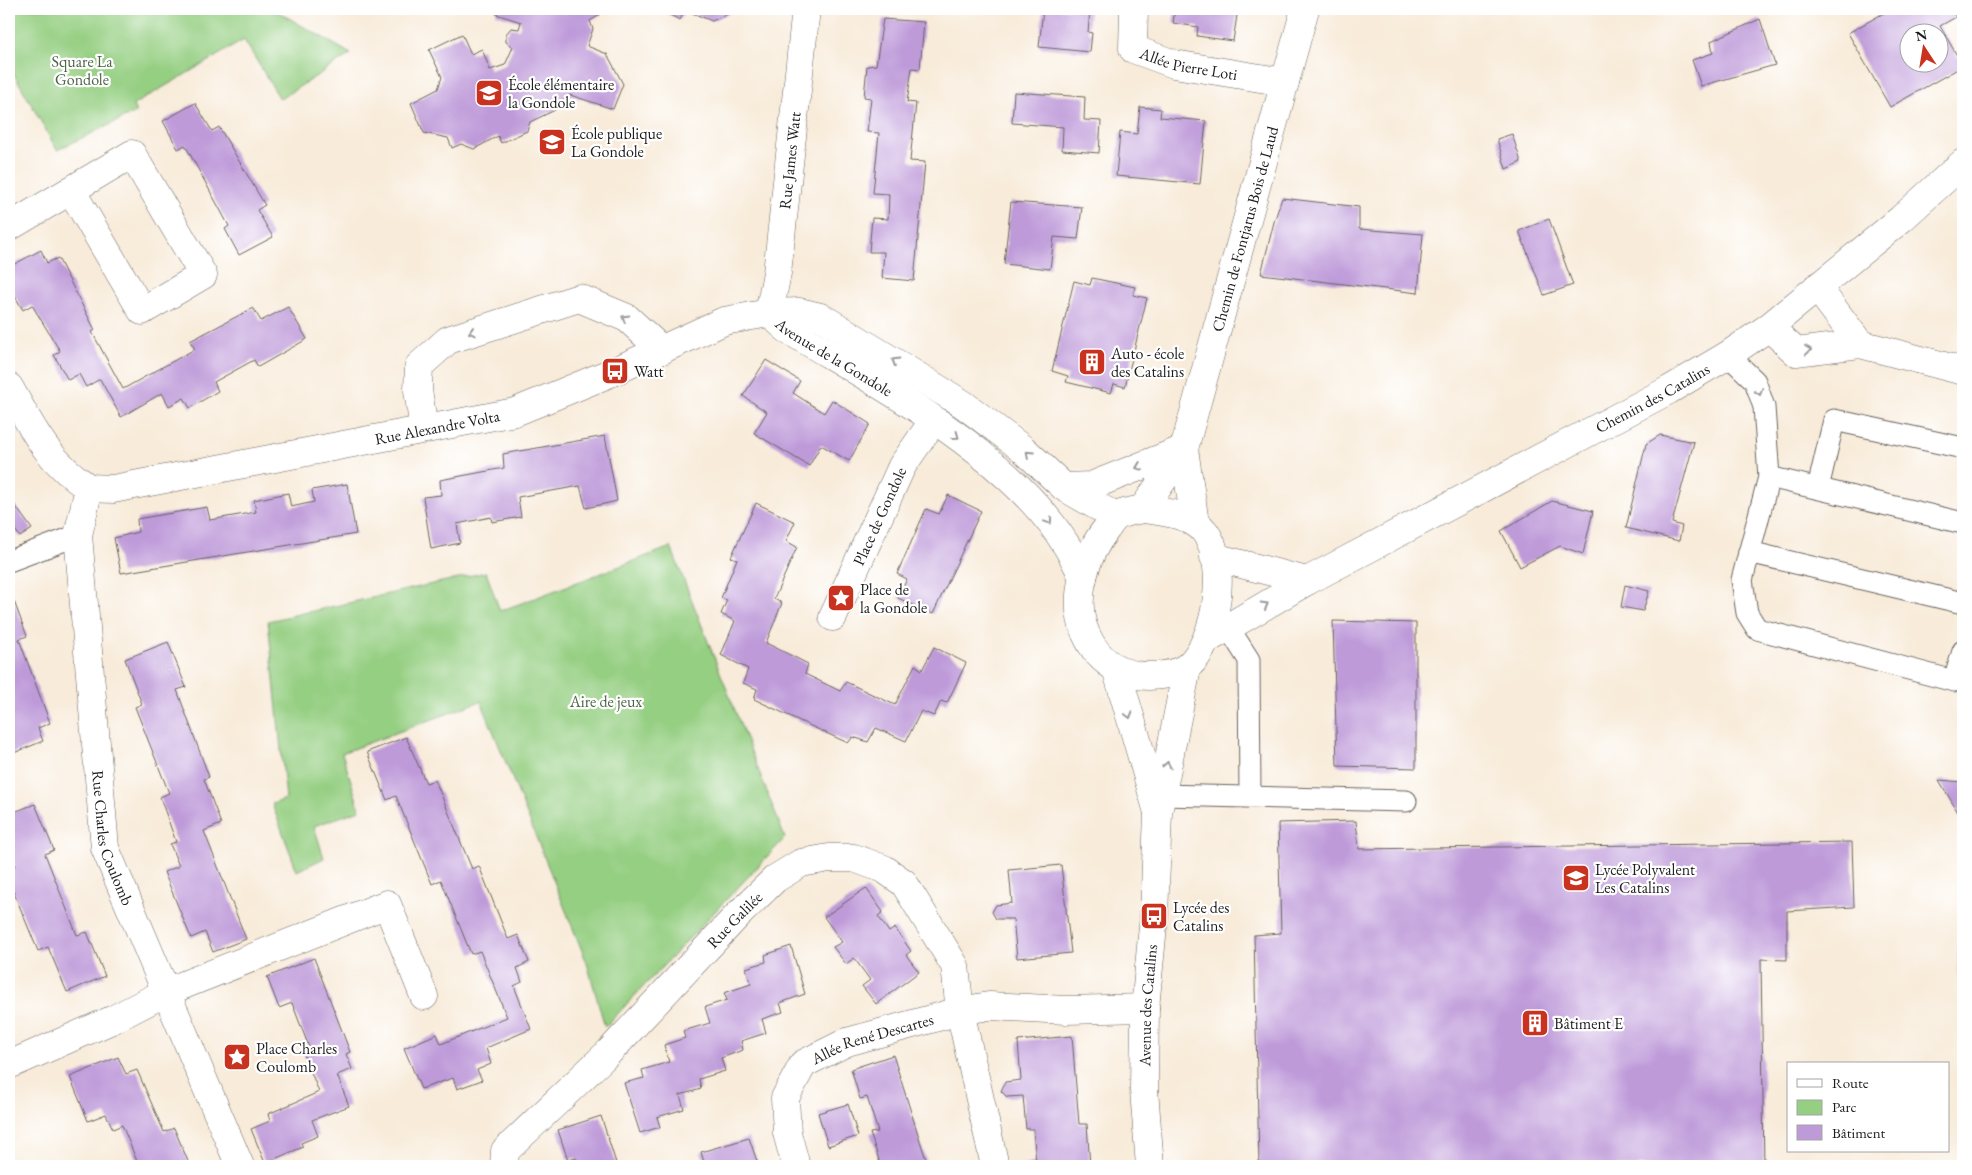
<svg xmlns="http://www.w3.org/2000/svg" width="1972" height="1175" font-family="'EB Garamond',serif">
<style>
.green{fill:#95cf82;stroke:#58764f}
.building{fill:#be9ad9;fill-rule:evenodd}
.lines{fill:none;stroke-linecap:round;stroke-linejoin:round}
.lane-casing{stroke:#69645e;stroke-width:23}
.street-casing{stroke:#69645e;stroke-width:29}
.secondary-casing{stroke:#69645e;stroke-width:29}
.lane{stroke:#fff;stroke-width:21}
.street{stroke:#fff;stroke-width:28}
.secondary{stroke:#fff;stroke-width:28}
.oneway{stroke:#999}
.labels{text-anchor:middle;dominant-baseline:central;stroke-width:4.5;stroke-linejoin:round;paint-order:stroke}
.park-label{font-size:16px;fill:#4c6445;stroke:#fff}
.street-label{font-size:16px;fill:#1c1c1c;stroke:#fff}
.poi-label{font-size:16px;fill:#1c1c1c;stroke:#fff;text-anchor:start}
</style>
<rect width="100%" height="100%" fill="#fff"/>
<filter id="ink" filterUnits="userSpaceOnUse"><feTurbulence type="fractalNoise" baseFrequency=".02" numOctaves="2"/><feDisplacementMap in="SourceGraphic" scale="10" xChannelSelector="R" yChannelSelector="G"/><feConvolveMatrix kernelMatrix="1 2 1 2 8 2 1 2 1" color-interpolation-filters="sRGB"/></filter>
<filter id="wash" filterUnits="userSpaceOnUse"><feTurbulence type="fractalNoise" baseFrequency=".0096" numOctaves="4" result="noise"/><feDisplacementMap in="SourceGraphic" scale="20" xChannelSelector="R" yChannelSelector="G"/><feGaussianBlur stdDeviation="1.12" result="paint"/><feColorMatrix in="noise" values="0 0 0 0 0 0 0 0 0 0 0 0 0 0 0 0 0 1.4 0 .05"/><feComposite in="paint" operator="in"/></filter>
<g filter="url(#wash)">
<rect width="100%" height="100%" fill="#f8ebd9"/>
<g class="green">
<path d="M9,9H273L351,54L280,99L244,40L133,105L136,112L57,150L9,65Z"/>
<path d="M671,547L785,838L605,1027L587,963L481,701L342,753L360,810L314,826L324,858L297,871L272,804L286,799L268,621L486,572L500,611Z"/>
</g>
<g id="blocks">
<g class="building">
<path d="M497,9H598L600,15L590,21L593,29L587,46L607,54L623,84L613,109L570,95L555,104V110L530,122L527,131L501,143L498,136L474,149L461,144L452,148L448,138L424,133L411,103L438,89L442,77L429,50L462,34L471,54L482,49L490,70L505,65L513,47L506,42V34L511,28L519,29L521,22L496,14Z"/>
<path d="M662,9H739L712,21L685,10L680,20L664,12Z"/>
<path d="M1043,9H1090L1088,32L1092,33L1090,52L1039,47Z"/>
<path d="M1175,9H1238L1233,41L1197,36L1198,27L1173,23Z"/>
<path d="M1891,9H1951L1956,17L1940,26L1963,66L1890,107L1848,33ZM1910,32H1940V62H1910Z"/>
<path d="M883,19L924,22L920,69L912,68L907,102L916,103L910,161L925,162L914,281L882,278L884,252H869L872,218L888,219L889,194L873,193L879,133L867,132L871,98L864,97L867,66L876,65Z"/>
<path d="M1760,19L1775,65L1701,86L1692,60L1713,53L1711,41Z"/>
<path d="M1014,92L1085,97L1084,120L1101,121L1099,153L1062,150L1063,127L1012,123Z"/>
<path d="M195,103L212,131L219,127L265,205L257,210L273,237L239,255L225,229L229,226L185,145L178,149L163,121Z"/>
<path d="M1140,107L1161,109L1160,117L1206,121L1200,184L1116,176L1120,132L1137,134Z"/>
<path d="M1512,134L1521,162L1506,169L1497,139Z"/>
<path d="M1282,198L1359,207V229L1423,234L1418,293L1261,274L1274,222Z"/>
<path d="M1011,202L1082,207L1078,239L1054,237L1050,269L1004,264Z"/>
<path d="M1549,219L1573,285L1544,295L1519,231Z"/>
<path d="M41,250L47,263L58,258L95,330L92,332L123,389L195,349L190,341L253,308L261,321L288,307L307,339L258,367L254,360L214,382L218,391L190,408L184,398L169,406L162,393L121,417L100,379L86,387L79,374L68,380L54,355L60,351L32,305L23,310L9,286V267Z"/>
<path d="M1092,278L1135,287L1133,295L1147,298L1125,387L1114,384L1111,393L1066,382L1068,376L1052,371L1074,281L1090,285Z"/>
<path d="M766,360L800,381L793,393L824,413L832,400L870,424L849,461L821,445L809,466L754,433L767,412L743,396Z"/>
<path d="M1660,435L1694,442L1672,523L1682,526L1679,541L1626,528L1646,444Z"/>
<path d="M605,436L617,501L586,508L580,486L518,497L521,517L492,522L491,517L457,524L460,543L431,549L423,497L441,495L440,480L504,468L503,454Z"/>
<path d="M347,484L356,534L121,573L114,538L138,532L137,519L207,507L210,520L256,512L254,500L288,493L291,507L314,502L312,490Z"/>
<path d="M948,495L981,511L933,614L898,598L907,579L897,574L926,509L939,514Z"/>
<path d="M1552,501L1593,511L1583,554L1560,546L1520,567L1501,531Z"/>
<path d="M756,503L795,522L786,541L797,547L774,599L782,603L766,643L808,664L805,674L840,691L846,682L895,705L915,665L922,670L934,647L966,663L947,703L941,701L934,716L921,711L906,741L876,728L868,742L853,737L848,743L802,722L754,699L757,689L743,683L748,669L721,655L735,621L721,614L727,600L721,598L737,559L731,557Z"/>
<path d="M14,504L32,529L20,537L9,521V508Z"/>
<path d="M1625,585L1649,591L1643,611L1621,607Z"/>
<path d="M9,588L27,636L19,639L50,723L38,728L43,741L9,755Z"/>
<path d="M1333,621L1416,623V768L1337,766Z"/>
<path d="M168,642L186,687L177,690L209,777L204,779L221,824L204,831L246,939L213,952L205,932L191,938L164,872L179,866L170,844L176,842L160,797L169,793L135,707L142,704L125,659Z"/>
<path d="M406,737L426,783L435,780L472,869L479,866L508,939L518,935L529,962L517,968L522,982L514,986L531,1029L486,1048L491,1064L477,1070L482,1080L457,1089L453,1078L421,1089L404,1048L437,1034L441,1044L507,1017L480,951L471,954L441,880L432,884L396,796L387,800L367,752Z"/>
<path d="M1939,780L1963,782V821Z"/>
<path d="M35,804L54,850L45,854L77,935L87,932L105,976L67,992L48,947L38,951L9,881V868L15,866L9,851V814Z"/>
<path d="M1356,821L1359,849L1852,842L1854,907L1787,911V960L1761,959L1764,1166H1259L1254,935L1281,933L1278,823Z"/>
<path d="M1061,865L1071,953L1017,958L1013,919H996L992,912L996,905L1012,903L1009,870Z"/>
<path d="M866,888L883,912L878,916L889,932L895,928L911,951L906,955L919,972L876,1004L862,986L870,980L854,958L846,964L833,947L842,942L824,917Z"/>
<path d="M1963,920V1008H1962L1958,963L1959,934Z"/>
<path d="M791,946L805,994L780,1003L783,1012L762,1019L766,1033L741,1041L743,1050L721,1058L725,1071L699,1079L701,1089L680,1095L684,1109L657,1117L660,1127L640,1133L624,1083L644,1078L642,1070L669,1062L664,1045L685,1038L683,1031L710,1023L705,1007L727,1000L724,993L751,984L746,968L766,962L765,955Z"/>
<path d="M314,958L350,1052L346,1054L352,1069L337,1075L349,1106L312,1120L318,1136L301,1143L303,1147L265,1163L251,1129L270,1121L268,1114L319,1092L302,1050L309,1047L292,1003L279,1008L267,977Z"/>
<path d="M1072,1036L1079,1124H1087L1090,1166H1018L1036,1162L1033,1129H1026L1023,1096L1007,1097L1001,1091L1005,1082L1021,1080L1018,1041Z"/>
<path d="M893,1055L928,1166H881L870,1133L878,1132L867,1097L860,1099L851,1069Z"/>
<path d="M118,1057L126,1074L137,1070L164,1132L174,1128L190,1166H139L122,1125L113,1129L106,1114L88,1121L70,1077Z"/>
<path d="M848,1104L858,1136L828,1146L818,1113Z"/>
<path d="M601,1116L617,1166H579L576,1158L568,1160L558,1130Z"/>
<path d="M749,1138L758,1164L753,1166H705L701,1152Z"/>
</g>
</g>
</g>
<g filter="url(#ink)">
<use href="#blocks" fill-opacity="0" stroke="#69645e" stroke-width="1"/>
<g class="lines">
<g class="lane-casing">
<g id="lane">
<path d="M1728,355L1755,381L1764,407L1769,477L1742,580L1747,613L1757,629L1954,681L1963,651"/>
<path d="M1769,477L1963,523"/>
<path d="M1818,488L1834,420L1963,448"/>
<path d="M1749,552L1963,603"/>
<path d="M9,561L78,535"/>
<path d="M1228,627L1249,660L1250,797"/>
<path d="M1161,795L1406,801"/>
</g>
</g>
<g class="street-casing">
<g id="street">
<path id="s1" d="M1134,9L1133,49L1174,64L1285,82"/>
<path d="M9,227L132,154L203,275L142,311L71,190"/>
<path d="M1817,287L1860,344"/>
<path id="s2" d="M769,313L787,329C884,389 1039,467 1083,578"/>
<path id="s3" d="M769,313L777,273L806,9"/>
<path d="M1769,327L1796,352L1860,344L1963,371"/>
<path d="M9,387C33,429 47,461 89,488"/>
<path d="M424,429L418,390L419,366L448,340L579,298L627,318L662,350"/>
<path d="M1064,487L1091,486L1184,449"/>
<path id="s4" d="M89,488L113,489L515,412L615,371L724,321L769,313L800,312L821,317L963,404L1023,449L1064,487L1116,517"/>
<path id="s5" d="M89,488L78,535L105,848L240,1166"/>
<path id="s6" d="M1307,581L1669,390L1728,355L1769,327L1901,219L1963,163"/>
<path id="s7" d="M833,617L902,466L934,420"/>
<path d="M9,1065L114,1019L166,992L387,904L424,996"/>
<path id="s8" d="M504,1166L505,1151L610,1051L737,916L775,879L801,863L829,858H854L884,869L904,883L955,966L960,1011L989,1006L1066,1010L1145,1008"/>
<path id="s9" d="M796,1166L787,1133L785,1098L803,1064L847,1042L960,1011L995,1166"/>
</g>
</g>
<g class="secondary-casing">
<g id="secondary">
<path d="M1184,449L1195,523"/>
<path id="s10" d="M1143,509L1184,449L1305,9"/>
<path d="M1143,509C1163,512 1192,514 1205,532C1229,564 1217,641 1188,666C1182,671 1170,674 1163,675C1128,680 1100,666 1086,634C1071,600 1085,555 1107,528C1110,524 1113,518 1117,516C1124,512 1135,511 1143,509Z"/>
<path d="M1214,557L1307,581"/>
<path d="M1208,639L1307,581"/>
<path d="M1116,668L1157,809"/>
<path id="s11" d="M1150,1166L1144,1090L1145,1008L1154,916L1158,813L1187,668"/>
</g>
</g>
<use href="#lane" class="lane"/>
<use href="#street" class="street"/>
<use href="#secondary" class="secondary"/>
</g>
<defs><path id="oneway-chevron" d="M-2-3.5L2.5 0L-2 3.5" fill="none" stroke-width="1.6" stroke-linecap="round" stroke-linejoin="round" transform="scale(1.25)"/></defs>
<g class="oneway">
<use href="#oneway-chevron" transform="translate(625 318) rotate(-150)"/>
<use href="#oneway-chevron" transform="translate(472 332) rotate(162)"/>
<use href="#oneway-chevron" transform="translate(1808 350) rotate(-6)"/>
<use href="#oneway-chevron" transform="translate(895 361) rotate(-149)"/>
<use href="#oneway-chevron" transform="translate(1759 392) rotate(70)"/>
<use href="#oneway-chevron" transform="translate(956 436) rotate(36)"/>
<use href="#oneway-chevron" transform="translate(1029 454) rotate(-137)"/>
<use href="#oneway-chevron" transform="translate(1139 467) rotate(159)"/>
<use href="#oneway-chevron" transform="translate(1049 521) rotate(56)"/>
<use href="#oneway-chevron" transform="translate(1265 605) rotate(-30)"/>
<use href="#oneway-chevron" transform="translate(1129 715) rotate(74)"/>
<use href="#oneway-chevron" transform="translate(1167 765) rotate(-79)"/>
</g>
</g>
<defs>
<g id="school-square" transform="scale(1.4375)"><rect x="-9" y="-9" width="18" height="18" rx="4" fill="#c8321e" stroke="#fff"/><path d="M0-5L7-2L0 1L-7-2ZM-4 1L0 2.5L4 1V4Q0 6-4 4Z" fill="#fff"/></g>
<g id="building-square" transform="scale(1.4375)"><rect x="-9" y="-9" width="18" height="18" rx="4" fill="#c8321e" stroke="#fff"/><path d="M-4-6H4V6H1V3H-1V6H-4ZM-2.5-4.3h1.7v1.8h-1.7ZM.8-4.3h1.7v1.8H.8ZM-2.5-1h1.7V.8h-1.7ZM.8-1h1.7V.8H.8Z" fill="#fff"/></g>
<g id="bus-square" transform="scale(1.4375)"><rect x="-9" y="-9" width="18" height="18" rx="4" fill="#c8321e" stroke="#fff"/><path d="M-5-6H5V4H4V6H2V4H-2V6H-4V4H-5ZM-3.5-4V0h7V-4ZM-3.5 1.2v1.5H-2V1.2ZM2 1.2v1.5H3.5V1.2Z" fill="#fff"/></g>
<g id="sight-square" transform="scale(1.4375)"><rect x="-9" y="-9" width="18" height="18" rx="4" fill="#c8321e" stroke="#fff"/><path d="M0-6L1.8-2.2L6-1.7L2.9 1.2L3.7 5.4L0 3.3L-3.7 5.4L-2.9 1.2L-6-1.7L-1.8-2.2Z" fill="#fff"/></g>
</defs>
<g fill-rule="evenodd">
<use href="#school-square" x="489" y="93"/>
<use href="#school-square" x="552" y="142"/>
<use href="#building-square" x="1092" y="362"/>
<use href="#bus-square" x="615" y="371"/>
<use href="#sight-square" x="841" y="598"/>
<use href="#school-square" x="1576" y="878"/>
<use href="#bus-square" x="1154" y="916"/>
<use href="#building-square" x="1535" y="1023"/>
<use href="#sight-square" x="237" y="1057"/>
</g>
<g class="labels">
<g class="park-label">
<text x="82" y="61">Square La<tspan x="82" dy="18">Gondole</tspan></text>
<text x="606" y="701">Aire de jeux</text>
</g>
<g class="street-label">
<text stroke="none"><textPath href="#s1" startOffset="98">Allée Pierre Loti</textPath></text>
<text stroke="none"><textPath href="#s3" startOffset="154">Rue James Watt</textPath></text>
<text stroke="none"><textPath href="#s10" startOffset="301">Chemin de Fontjarus Bois de Laud</textPath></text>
<text stroke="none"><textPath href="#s2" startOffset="79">Avenue de la Gondole</textPath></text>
<text stroke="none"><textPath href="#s6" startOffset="391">Chemin des Catalins</textPath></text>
<text stroke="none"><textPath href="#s4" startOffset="354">Rue Alexandre Volta</textPath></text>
<text stroke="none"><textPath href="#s7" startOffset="111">Place de Gondole</textPath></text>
<text stroke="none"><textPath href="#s5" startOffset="354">Rue Charles Coulomb</textPath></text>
<text stroke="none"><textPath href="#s8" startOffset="341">Rue Galilée</textPath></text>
<text stroke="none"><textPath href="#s11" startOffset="161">Avenue des Catalins</textPath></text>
<text stroke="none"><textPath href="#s9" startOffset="182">Allée René Descartes</textPath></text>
</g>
<g class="poi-label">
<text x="508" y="84">École élémentaire<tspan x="508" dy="18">la Gondole</tspan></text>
<text x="571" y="133">École publique<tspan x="571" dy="18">La Gondole</tspan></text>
<text x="1111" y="353">Auto - école<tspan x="1111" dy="18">des Catalins</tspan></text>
<text x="634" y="371">Watt</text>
<text x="860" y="589">Place de<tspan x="860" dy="18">la Gondole</tspan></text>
<text x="1595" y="869">Lycée Polyvalent<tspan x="1595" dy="18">Les Catalins</tspan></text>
<text x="1173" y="907">Lycée des<tspan x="1173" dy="18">Catalins</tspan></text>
<text x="1554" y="1023">Bâtiment E</text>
<text x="256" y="1048">Place Charles<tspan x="256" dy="18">Coulomb</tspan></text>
</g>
</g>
<rect width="1972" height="1175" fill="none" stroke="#fff" stroke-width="30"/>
<rect x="1787" y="1062" width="162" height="90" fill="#ffffff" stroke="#a4a4a4"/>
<rect x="1797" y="1079" width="25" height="8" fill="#ffffff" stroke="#a4a4a4"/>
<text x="1832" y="1088" font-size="15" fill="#1c1c1c">Route</text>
<rect x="1797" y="1100" width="25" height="15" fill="#95cf82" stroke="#a4a4a4"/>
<text x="1832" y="1112" font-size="15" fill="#1c1c1c">Parc</text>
<rect x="1797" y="1125" width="25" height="15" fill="#be9ad9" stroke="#a4a4a4"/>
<text x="1832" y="1138" font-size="15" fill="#1c1c1c">Bâtiment</text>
<g transform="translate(1924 48) rotate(348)"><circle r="24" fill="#ffffff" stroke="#a4a4a4"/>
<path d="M0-4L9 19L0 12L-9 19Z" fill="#c8321e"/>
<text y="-8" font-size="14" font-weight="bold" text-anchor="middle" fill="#1c1c1c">N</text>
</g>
</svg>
